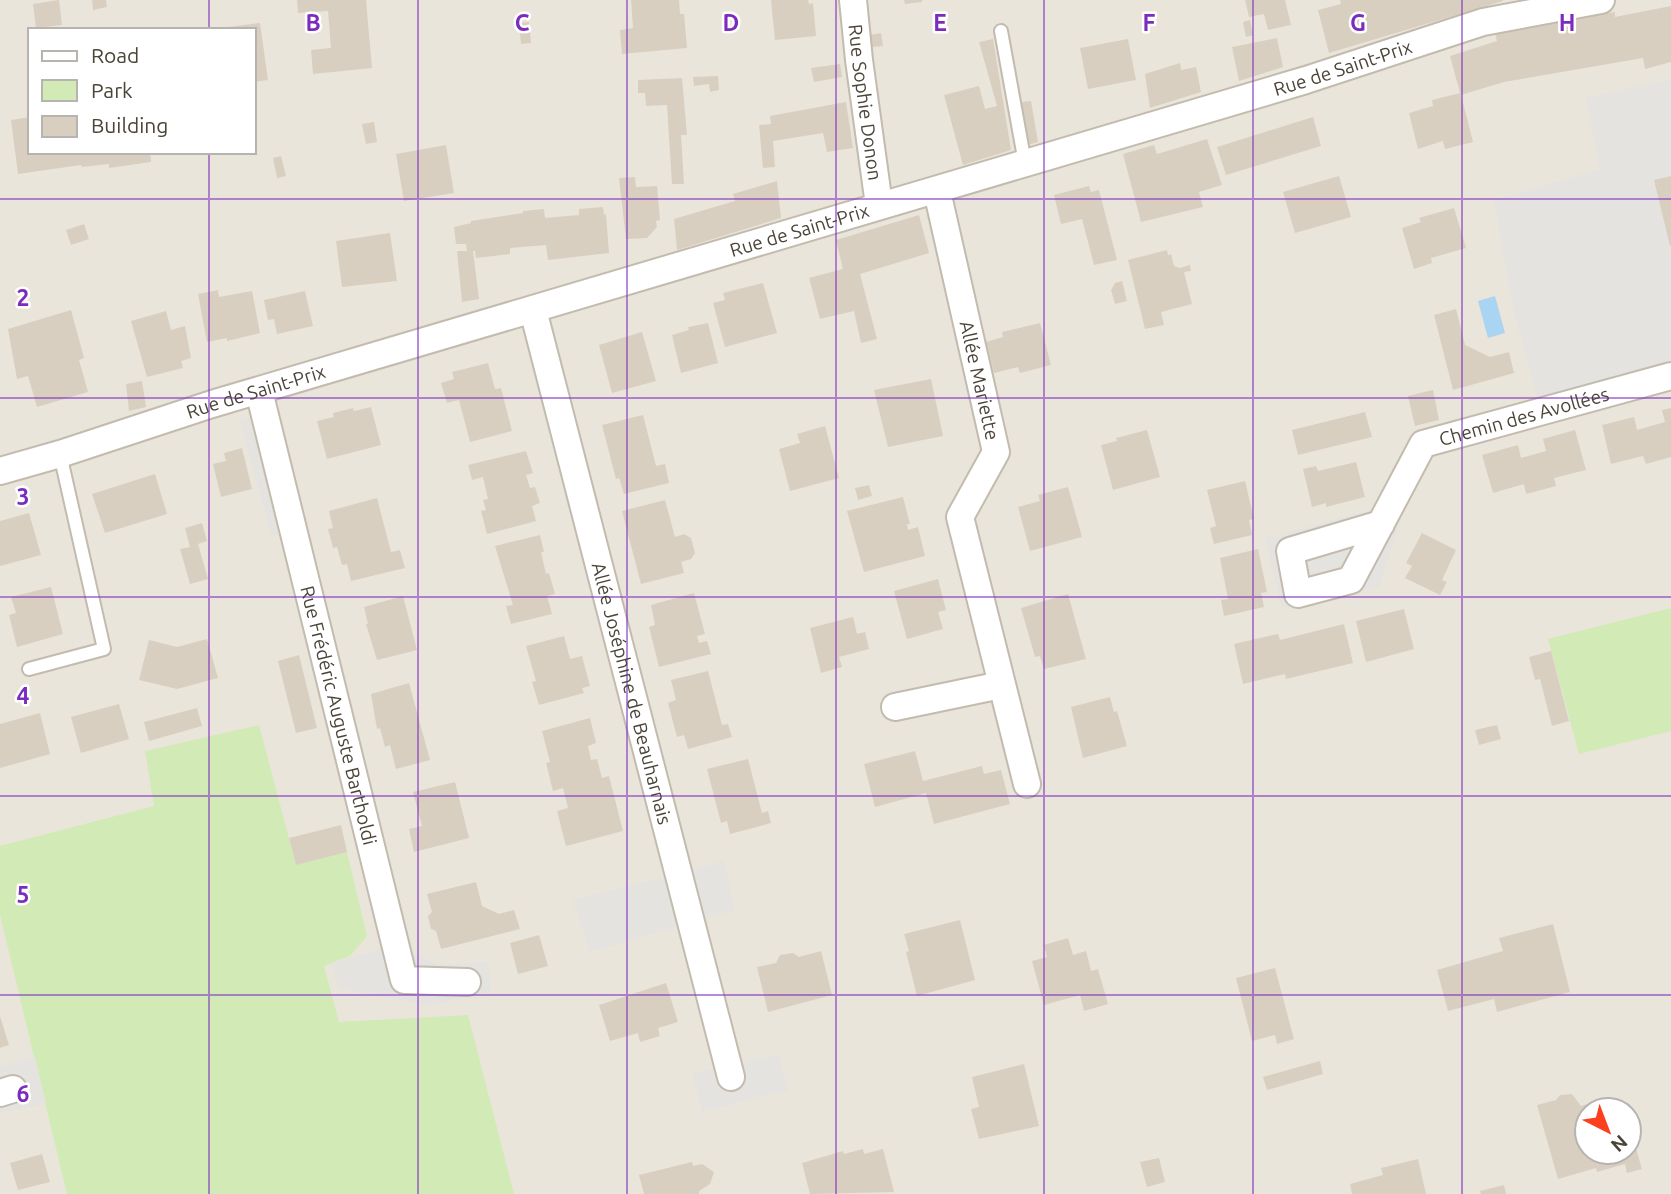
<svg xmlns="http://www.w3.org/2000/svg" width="1671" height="1194" font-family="Ubuntu,sans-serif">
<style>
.residential{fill:#eae5da;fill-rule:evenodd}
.green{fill:#d2eab5}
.parking{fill:#e5e3e0}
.water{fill:#a9d4f2}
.building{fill:#d8cfc1}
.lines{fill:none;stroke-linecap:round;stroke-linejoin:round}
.service-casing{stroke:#c2bbae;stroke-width:16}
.minor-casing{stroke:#c2bbae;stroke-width:30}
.service{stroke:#fff;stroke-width:12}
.minor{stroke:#fff;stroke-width:26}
.grid{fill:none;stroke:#7b2cbf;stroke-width:2;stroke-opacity:0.55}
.labels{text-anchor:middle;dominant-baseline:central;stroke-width:5;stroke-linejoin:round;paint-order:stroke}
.street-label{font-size:19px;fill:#4b4439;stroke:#fff}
.grid-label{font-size:23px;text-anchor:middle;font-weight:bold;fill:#7b2cbf;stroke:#fff;stroke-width:5;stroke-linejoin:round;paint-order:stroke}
</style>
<rect width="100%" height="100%" fill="#f6f3ec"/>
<path class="residential" d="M0,0H1671V1194H0ZM30,30H254V152H30ZM1587,1110H1629V1152H1587Z"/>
<g class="green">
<path d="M1671,608V731L1579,754L1548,639Z"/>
<path d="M259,725L296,865L347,852L367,936L350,956L324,966L339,1022L468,1015L514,1194H67L0,915V846L154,806L145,751Z"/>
</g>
<g class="parking">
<path d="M1671,79V176L1654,181L1671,249V376L1541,411L1513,309L1494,200L1600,169L1586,98Z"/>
<path d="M264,414L293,531L271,536L240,420Z"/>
<path d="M1407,500L1379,587L1282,608L1265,538Z"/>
<path d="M724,861L735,910L590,952L573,900Z"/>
<path d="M395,945L439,965L488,961L491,992L429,1005L339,989L332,963Z"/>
<path d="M779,1054L788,1090L702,1112L692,1073Z"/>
<path d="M35,1057L46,1104L0,1113V1066Z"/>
</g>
<path class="water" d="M1495,296L1505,333L1488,338L1478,301Z"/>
<g class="building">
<path d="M59,0L62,25L36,28L33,4Z"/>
<path d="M92,0H106L107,7L93,10Z"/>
<path d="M297,0H366L372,68L313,74L311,50L331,48L328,11L298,13Z"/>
<path d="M631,0H679L680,14H684L687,48L622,54L620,30L633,28Z"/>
<path d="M771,0H808L809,4L813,3L816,36L775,40Z"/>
<path d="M904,0H922V2L905,4Z"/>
<path d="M1245,0H1285L1291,25L1268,30L1264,14L1249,17Z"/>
<path d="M1340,0H1503V1L1329,53L1318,10L1341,4Z"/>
<path d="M1671,6V62L1645,69L1643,58L1504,82L1461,95L1473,142L1445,149L1443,141L1418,149L1409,113L1433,106L1432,100L1460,93L1450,56L1497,41L1495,33L1615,12V17Z"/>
<path d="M1250,20L1253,35L1246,37L1243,22Z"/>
<path d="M529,22L531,43L521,44L519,23Z"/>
<path d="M260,23L268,80L254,82V30L220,28Z"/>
<path d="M881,33L883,46L872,47L870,35Z"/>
<path d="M1277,38L1283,67L1239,81L1232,47Z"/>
<path d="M993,39L1011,150L963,165L944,95L979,86L985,109L997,106L979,42Z"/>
<path d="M1128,39L1136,80L1088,89L1080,48Z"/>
<path d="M1180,63L1181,70L1196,67L1201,92L1150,108L1145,74Z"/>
<path d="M840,64L842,77L814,82L811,68Z"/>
<path d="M718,76L719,90L710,92L709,84L694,86L693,77Z"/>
<path d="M682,78L687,135H681L684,184H672L667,105L646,106L645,93H638V80Z"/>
<path d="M1031,101L1038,142L1028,145L1021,102Z"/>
<path d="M846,102L853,148L827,152L823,133L773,141L775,167L763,168L759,125L771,124L770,116Z"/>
<path d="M30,117V152H150L151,162L109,168V164L82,167L81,165L18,174L11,120Z"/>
<path d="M1313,117L1321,146L1226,175L1217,147Z"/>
<path d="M374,122L377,142L366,144L362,124Z"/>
<path d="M1207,139L1222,185L1199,192L1203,207L1141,222L1123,154L1154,145L1157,154Z"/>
<path d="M446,145L454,193L404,201L396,154Z"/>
<path d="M281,156L286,176L277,178L273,158Z"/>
<path d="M1339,176L1351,217L1295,233L1283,192Z"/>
<path d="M1671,176V245L1670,246L1654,180Z"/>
<path d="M635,177L636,187L657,186L660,220L656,221L657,227L647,238L626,239L619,178Z"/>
<path d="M777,181L781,218L677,250L674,219L735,201L733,194Z"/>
<path d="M1089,186L1091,192L1099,190L1117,260L1094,265L1082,219L1061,224L1054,195Z"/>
<path d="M603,207L604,215L606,214L609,253L548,260L546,245L510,248V254L476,258L475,251H473L479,299L462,302L457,251H467L466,244H456L454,227L471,223V221L523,213V211L544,209L545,218L579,215V209Z"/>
<path d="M1454,208L1466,248L1431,258L1432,263L1414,269L1402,228L1421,222L1419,218Z"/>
<path d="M919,215L929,253L860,274L877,339L861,343L854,311L820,319L809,278L843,269L836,240Z"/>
<path d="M84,224L89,239L71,245L66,230Z"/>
<path d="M390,233L397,281L342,287L336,241Z"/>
<path d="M1167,250L1168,255L1171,254L1174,266L1180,268L1190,265L1191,271L1184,272L1192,304L1161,312L1164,325L1145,329L1128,260Z"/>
<path d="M1122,281L1127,301L1115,304L1111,290L1115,283Z"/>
<path d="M763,283L777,333L725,347L713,303L725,300L723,293Z"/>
<path d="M218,290L219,297L252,291L260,333L227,341V338L207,342L198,294Z"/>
<path d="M305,291L313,326L277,334L274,319L268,320L264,300Z"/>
<path d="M1456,309L1465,345L1490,357L1509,352L1514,373L1453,390L1434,315Z"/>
<path d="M71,310L84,358L79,360L88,392L37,407L28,376L17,379L8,329Z"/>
<path d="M166,311L171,330L185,326L191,358L181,361L183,368L147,377L131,321Z"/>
<path d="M708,323L718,363L681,373L672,335L689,330L688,327Z"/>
<path d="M1040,323L1051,365L1020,373L1018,367L994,373L986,342L1003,337L1002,332Z"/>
<path d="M642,332L656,381L612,393L599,345Z"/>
<path d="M488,363L495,389L501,388L512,431L470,442L459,400L447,403L441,383L454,379L452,372Z"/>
<path d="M931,379L943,436L888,447L874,390Z"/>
<path d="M142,381L146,407L129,411L126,384Z"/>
<path d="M1433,390L1439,420L1415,426L1408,396Z"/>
<path d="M371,407L381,445L327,459L317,421L334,417L333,413L353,408L354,411Z"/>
<path d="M1671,408V457L1646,464L1643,456L1611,464L1602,425L1634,417L1637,430L1665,422L1662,410Z"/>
<path d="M1365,412L1372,437L1298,455L1292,430Z"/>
<path d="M643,415L656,466L665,464L669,483L624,494L619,478L616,479L602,425Z"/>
<path d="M825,426L839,478L790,491L779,449L800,443L797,434Z"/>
<path d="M1147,430L1160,477L1113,490L1101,445L1117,441L1116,438Z"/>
<path d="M1575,430L1586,470L1554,478L1556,486L1526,494L1524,484L1493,493L1482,455L1518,445L1521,458L1546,451L1543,439Z"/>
<path d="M242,448L252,489L221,497L213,464L226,461L224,453Z"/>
<path d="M526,451L533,473L526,475L530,488L535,487L540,503L532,506L536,521L487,534L481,511L486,510L483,500L488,499L483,477L472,480L468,465Z"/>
<path d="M1356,462L1365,497L1326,507V503L1312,507L1303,469L1316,466L1318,471Z"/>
<path d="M155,474L167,514L105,533L92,494Z"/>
<path d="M1245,481L1254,519L1249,520L1252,535L1214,544L1210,528L1216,526L1207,490Z"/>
<path d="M869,485L872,496L858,500L855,488Z"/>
<path d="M1068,487L1082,537L1030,551L1018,507L1040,501L1038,495Z"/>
<path d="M903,497L910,524H907L908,530L918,527L925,556L864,572L847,511Z"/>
<path d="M377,498L391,552L400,550L405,568L351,581L347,564L342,565L337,547L333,548L328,529L333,528L329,511Z"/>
<path d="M665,500L675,537L684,534L691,538L695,553L691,559L681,562L684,573L641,584L622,511Z"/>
<path d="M29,513L41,555L0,566V521Z"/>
<path d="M202,523L207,541L198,544L208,579L190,584L180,549L190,547L185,528Z"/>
<path d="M1422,533L1456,550L1442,580L1447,582L1440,595L1405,578L1412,566L1406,563Z"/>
<path d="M540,535L544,552H541L546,574L549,573L555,594L547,596L552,614L511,624L506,606L513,605L495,546Z"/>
<path d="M1258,549L1267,592L1261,593L1264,607L1224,616L1221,600L1228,599L1220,558Z"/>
<path d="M938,579L946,610L938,612L943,629L907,639L894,591Z"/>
<path d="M51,587L63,634L17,647L9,615L16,613L11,597Z"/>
<path d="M694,593L705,634L697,636L699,643L707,641L711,654L659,667L649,627L655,625L651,605Z"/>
<path d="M1068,594L1086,659L1044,669L1040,656L1035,657L1021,608Z"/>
<path d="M403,596L417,650L377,660L366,624H368L364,607Z"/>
<path d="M1404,609L1414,649L1366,662L1356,621Z"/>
<path d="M853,617L857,634L865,632L869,649L839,657L842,667L821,673L810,628Z"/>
<path d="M1344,624L1353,663L1286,679L1285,674L1243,684L1234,644L1278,634L1280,640Z"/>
<path d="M564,636L570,659L582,656L590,686L582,688L584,693L539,705L532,682L536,681L526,646Z"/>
<path d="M207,639L218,678L177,689L139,680L149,640L177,647Z"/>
<path d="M1551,651L1569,721L1552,726L1540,679L1535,680L1529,657Z"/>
<path d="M299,655L317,728L296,733L278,661Z"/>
<path d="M708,671L722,725L728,724L732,737L688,749L684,735L677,737L668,703L676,700L671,680Z"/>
<path d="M409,683L430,760L396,769L390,745L385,747L380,728L377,729L371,694Z"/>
<path d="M1110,697L1114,712L1117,711L1127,746L1083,758L1071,707Z"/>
<path d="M119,704L129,739L81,753L71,717Z"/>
<path d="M197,708L202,726L149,741L144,722Z"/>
<path d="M40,713L50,754L0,768V724Z"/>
<path d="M590,718L596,743L588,746L591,760L597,759L602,778L609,776L623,831L566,846L557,811L568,808L563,788L553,791L546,763L550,762L542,731Z"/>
<path d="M1497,725L1501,739L1479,745L1475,730Z"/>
<path d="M915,751L923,781L982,766L984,774L1001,770L1010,804L934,824L926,793L875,807L864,764Z"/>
<path d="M748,759L762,813L768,811L771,823L730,834L727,821L721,823L707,769Z"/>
<path d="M455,782L469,838L414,852L409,829L422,826L413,792Z"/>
<path d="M341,825L347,852L296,865L289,838Z"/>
<path d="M476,882L482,906L499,914L514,910L520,929L441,949L436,931L431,929L428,916L432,912L427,894Z"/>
<path d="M960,920L975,980L917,996L906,952L909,951L904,934Z"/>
<path d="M1553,924L1570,992L1497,1012L1494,999L1448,1011L1437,970L1503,951L1499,938Z"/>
<path d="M539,935L548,966L518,974L510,943Z"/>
<path d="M1068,938L1073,955L1086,951L1091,971L1098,969L1108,1004L1084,1011L1080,995L1044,1005L1032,961L1047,957L1044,945Z"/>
<path d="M821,951L832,995L768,1012L757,967L776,963L780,955L793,953L799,957Z"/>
<path d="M1275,968L1294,1039L1277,1044L1275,1035L1252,1041L1236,978Z"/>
<path d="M666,983L678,1022L658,1028L660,1036L640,1042L638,1033L610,1041L599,1005Z"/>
<path d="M0,1016L9,1045L0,1048Z"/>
<path d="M1320,1061L1323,1074L1267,1090L1263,1077Z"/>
<path d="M1024,1064L1039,1126L979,1139L971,1109L979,1107L972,1077Z"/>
<path d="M1572,1094L1581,1106L1606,1098L1608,1106L1622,1102L1625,1110H1587V1152H1629L1630,1128L1642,1169L1627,1173L1625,1164L1597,1172L1596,1168L1558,1179L1537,1105L1556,1100L1560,1095Z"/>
<path d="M863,1149L864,1154L883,1149L894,1192L810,1194L802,1163L843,1151L844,1154Z"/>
<path d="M42,1154L50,1182L18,1190L10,1163Z"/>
<path d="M1159,1158L1165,1182L1147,1187L1140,1162Z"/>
<path d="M1418,1159L1426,1194H1352L1350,1184L1383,1175L1381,1168Z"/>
<path d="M692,1162L693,1166L702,1164L714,1172L710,1184L699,1191V1194H644L639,1175Z"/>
<path d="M1504,1185L1506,1194H1481L1480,1191Z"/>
</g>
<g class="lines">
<g class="service-casing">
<g id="service">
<path d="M1001,31L1025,163"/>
<path d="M29,669L104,649L60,454"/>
</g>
</g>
<g class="minor-casing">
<g id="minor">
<path id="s1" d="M853,0L859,60L879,205"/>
<path id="s2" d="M937,191L996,452L960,517L1027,784"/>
<path id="s3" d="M533,310L731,1077"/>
<path id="s4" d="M259,391L404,980L467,982"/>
<path id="s5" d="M0,471L60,454L212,404L1306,80L1483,22L1601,0"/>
<path id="s6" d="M1381,524L1290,551L1298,594L1351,580L1423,444L1671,376"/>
<path d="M895,707L1001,685"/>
<path d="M0,1093L13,1089"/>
</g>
</g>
<use href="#service" class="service"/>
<use href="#minor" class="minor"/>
</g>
<path class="grid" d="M209,0V30M418,0V1194M627,0V1194M836,0V1194M1044,0V1194M1253,0V1194M1462,0V1194M209,152V1194M0,199H1671M0,398H1671M0,597H1671M0,796H1671M0,995H1671"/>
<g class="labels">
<g class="street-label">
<text stroke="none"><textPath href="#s5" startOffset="1402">Rue de Saint-Prix</textPath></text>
<text stroke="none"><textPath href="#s1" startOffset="103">Rue Sophie Donon</textPath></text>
<text stroke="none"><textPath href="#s5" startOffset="835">Rue de Saint-Prix</textPath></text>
<text stroke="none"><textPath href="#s2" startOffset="194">Allée Mariette</textPath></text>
<text stroke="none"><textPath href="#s5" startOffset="268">Rue de Saint-Prix</textPath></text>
<text stroke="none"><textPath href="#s6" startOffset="452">Chemin des Avollées</textPath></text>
<text stroke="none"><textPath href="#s3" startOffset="396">Allée Joséphine de Beauharnais</textPath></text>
<text stroke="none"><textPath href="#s4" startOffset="334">Rue Frédéric Auguste Bartholdi</textPath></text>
</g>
</g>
<g class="grid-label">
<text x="313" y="31">B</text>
<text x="522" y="31">C</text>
<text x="731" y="31">D</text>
<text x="940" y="31">E</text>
<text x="1149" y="31">F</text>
<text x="1358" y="31">G</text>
<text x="1567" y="31">H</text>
<text x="23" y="306">2</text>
<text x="23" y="505">3</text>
<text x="23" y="704">4</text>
<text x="23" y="903">5</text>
<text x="23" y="1102">6</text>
</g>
<rect x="28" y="28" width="228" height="126" fill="#ffffff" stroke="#b7b4b0" stroke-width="2"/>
<rect x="42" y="51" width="35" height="10" fill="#ffffff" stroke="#b7b4b0" stroke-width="2"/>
<text x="91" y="63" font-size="21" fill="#4b4439">Road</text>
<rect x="42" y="80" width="35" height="21" fill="#d2eab5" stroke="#b7b4b0" stroke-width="2"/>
<text x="91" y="98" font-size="21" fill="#4b4439">Park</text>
<rect x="42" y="116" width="35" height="21" fill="#d8cfc1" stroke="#b7b4b0" stroke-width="2"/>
<text x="91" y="133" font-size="21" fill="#4b4439">Building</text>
<g transform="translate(1608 1131) rotate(138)"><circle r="33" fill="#ffffff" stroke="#b7b4b0" stroke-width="2"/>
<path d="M0-5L12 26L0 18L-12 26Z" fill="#fc3f1d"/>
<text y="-10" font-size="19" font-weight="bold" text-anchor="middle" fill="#4b4439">N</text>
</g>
</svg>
